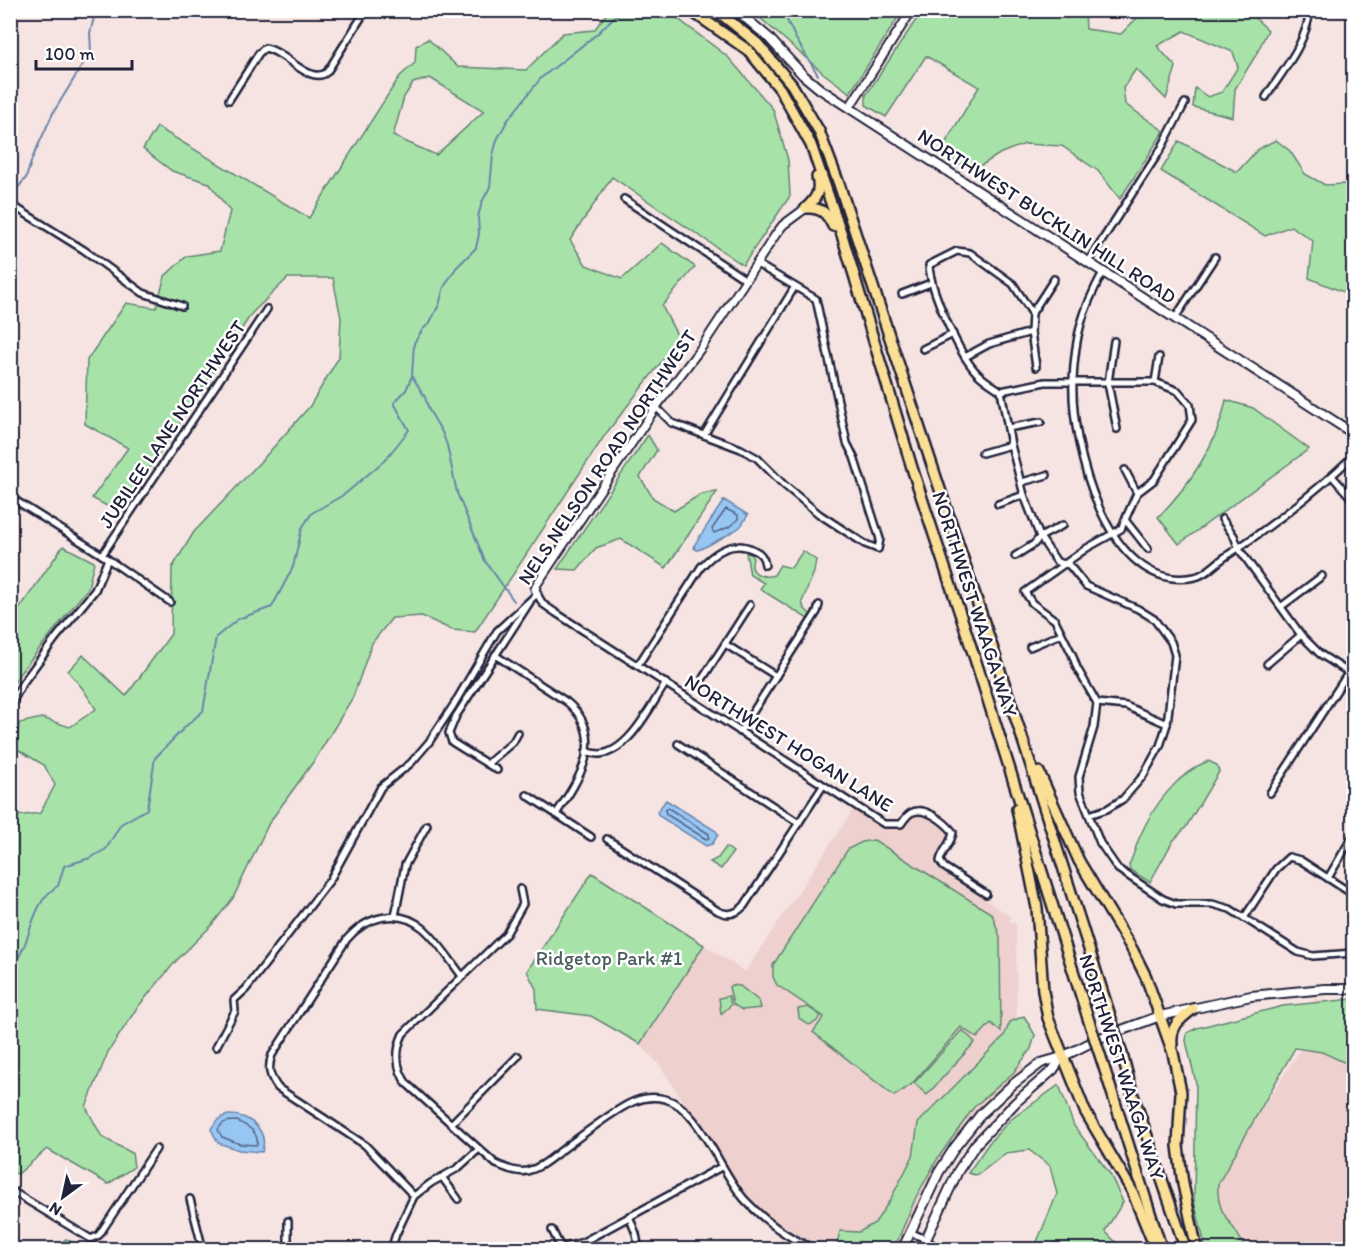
<svg xmlns="http://www.w3.org/2000/svg" width="1364" height="1260" font-family="Itim,sans-serif">
<style>
.built{fill:#eed1ce}
.green{fill:#a7e3a9;stroke:#648272;stroke-width:1.5;fill-rule:evenodd}
.water{fill:#98c6f3;stroke:#6984a9;stroke-width:1.5}
.lines{fill:none;stroke-linecap:round;stroke-linejoin:round}
.shore{stroke:#516485;stroke-width:1.5}
.stream{stroke:#6984a9;stroke-width:2}
.minor-casing{stroke:#22223b;stroke-width:10}
.tertiary-casing{stroke:#22223b;stroke-width:11}
.secondary-casing{stroke:#22223b;stroke-width:12}
.trunk-casing{stroke:#22223b;stroke-width:14}
.minor{stroke:#fff;stroke-width:5}
.tertiary{stroke:#fff;stroke-width:7}
.secondary{stroke:#fff;stroke-width:8}
.trunk{stroke:#fbdf96;stroke-width:9}
.trunk-bridge-casing{stroke:#22223b;stroke-width:14;stroke-linecap:butt}
.trunk-bridge{stroke:#fbdf96;stroke-width:9}
.labels{text-anchor:middle;dominant-baseline:central;stroke-width:5;stroke-linejoin:round;paint-order:stroke}
.street-label{font-size:20px;fill:#22223b;stroke:#fff}
.park-label{font-size:20px;fill:#4a5c5c;stroke:#fff}
</style>
<rect width="100%" height="100%" fill="#f5e4e2"/>
<filter id="ink" filterUnits="userSpaceOnUse"><feTurbulence type="fractalNoise" baseFrequency=".0167" numOctaves="2"/><feDisplacementMap in="SourceGraphic" scale="12" xChannelSelector="R" yChannelSelector="G"/><feConvolveMatrix kernelMatrix="1 2 1 2 8 2 1 2 1" color-interpolation-filters="sRGB"/></filter>
<g filter="url(#ink)">
<g class="built">
<path d="M855,807L884,824H901L910,813L926,812L953,832L940,861L986,894L983,898L1011,917L1009,921L1016,925L1017,1055L1027,1074L1012,1085L955,1147L902,1249H818L788,1235L745,1200L661,1067L640,1044L704,945L745,972Z"/>
<path d="M1314,999L1353,1002V1249H1229L1215,1188L1220,1173L1315,1027Z"/>
</g>
<g class="green">
<path d="M609,11H664L678,19L728,57L773,109L788,160L790,196L743,265L612,177L570,240L586,265L622,279L662,243L695,267L662,306L679,339L605,435L475,632L452,630L422,616L392,618L372,643L353,697L316,758L269,823L233,898L211,926L176,961L137,1008L108,1052L86,1107L102,1137L132,1153L134,1167L108,1184L47,1149L18,1174L11,1172L10,811L17,816L40,813L55,785L44,765L17,749L19,723L42,718L70,727L96,709L83,689L68,671L83,655L126,696L171,634L172,568L194,532L263,459L310,406L339,357L341,318L333,278H288L252,313L120,513L92,498L128,448L85,424L87,360L126,303L156,308L165,276L187,256L220,251L230,211L209,183L172,171L143,149L157,127L309,218L400,76L415,63L416,46L428,39L458,67L526,70L563,33L594,30ZM430,78L484,111L436,155L393,136L404,97L413,83Z"/>
<path d="M891,11L899,16L850,93L823,73L752,11Z"/>
<path d="M922,11H1085L1086,29L1121,34L1144,11H1255L1254,17L1268,30L1256,55L1235,89L1233,117L1193,107L1195,88L1208,97L1222,92L1238,67L1233,52L1184,31L1157,46L1176,67L1166,99L1136,69L1123,88L1125,104L1164,131L1120,199L1098,171L1062,146L1025,144L1001,153L982,165L957,164L941,150L979,87L926,56L886,117L866,105V95Z"/>
<path d="M1276,140L1290,151L1305,174L1325,185L1345,184L1353,187V296L1309,278L1313,241L1291,226L1265,236L1161,171L1179,141L1237,172L1258,149Z"/>
<path d="M1226,400L1253,408L1309,449L1179,544L1158,517C1189,486 1218,443 1226,400Z"/>
<path d="M648,435L657,450L640,477L653,498L674,511L701,494L717,492L666,568L621,539L596,548L577,570L557,569Z"/>
<path d="M63,546L94,562L88,588L20,673L11,689V609L20,608Z"/>
<path d="M803,551L816,560L814,572L802,602L804,608L811,615L808,619L760,589L764,583L750,575L746,553L751,554L753,559C748,573 762,579 774,575L780,565L791,568Z"/>
<path d="M1208,761L1217,765L1219,772L1186,827L1173,841L1150,882L1130,870L1129,865C1134,855 1136,844 1141,834C1154,805 1178,773 1208,761Z"/>
<path d="M874,840L992,914L1000,937L1001,1032L991,1023L977,1038L961,1027L911,1085L894,1096L813,1032L824,1017L777,985L773,977V965L848,849L862,842Z"/>
<path d="M726,847L733,852L721,869L710,862L718,858Z"/>
<path d="M592,873L704,945L640,1044L591,1016L537,1009L536,989L527,971Z"/>
<path d="M732,985L740,986L759,1001L761,1008L742,1010L733,1004L729,987Z"/>
<path d="M729,996L731,1005L721,1014L719,998Z"/>
<path d="M1353,999V1064L1350,1065L1322,1052L1295,1048L1218,1184C1216,1220 1237,1222 1244,1249H1206L1194,1201L1196,1083L1186,1041L1187,1033L1197,1028L1283,1006Z"/>
<path d="M808,1007L821,1016L816,1022L809,1025L799,1018L798,1009Z"/>
<path d="M1024,1016L1035,1035L1031,1049L1013,1073L974,1107L938,1158L916,1197L894,1249L842,1250L836,1248L840,1231L859,1232L875,1223L890,1200L913,1156L918,1123L1004,1036L1010,1022Z"/>
<path d="M962,1030L975,1042L927,1095L914,1083Z"/>
<path d="M1059,1085L1074,1126L1110,1174L1123,1202L1105,1231L1122,1249H1034L1057,1194L1050,1166L1029,1150L1006,1153L980,1173L975,1175L968,1173L989,1143L1010,1120Z"/>
<path d="M66,1239L85,1249H53Z"/>
</g>
<g class="water">
<path d="M724,500L748,515C745,519 743,524 740,527C735,531 701,550 697,550L694,548L695,544Z"/>
<path d="M666,800L716,831L718,835L712,844L706,846L659,816L657,812Z"/>
<path d="M228,1115C249,1114 269,1130 262,1152L239,1150L218,1143L211,1129C216,1121 219,1117 228,1115Z"/>
</g>
<g class="lines">
<g class="shore">
<path d="M726,509L738,515V519L729,527L714,533L712,529Z"/>
<path d="M668,808L709,834V838L706,839L666,814L665,810Z"/>
<path d="M237,1121C247,1126 259,1131 257,1145L240,1144L222,1137L218,1130C222,1121 228,1121 237,1121Z"/>
</g>
<g class="stream">
<path d="M782,10L796,39L818,75"/>
<path d="M949,10L957,14L983,10"/>
<path d="M10,197L26,178L32,159L53,113L91,51L90,33L96,10"/>
<path d="M412,376L425,397L429,410L442,432L447,445L457,493L485,561L514,601"/>
<path d="M10,969C33,946 28,903 58,886L64,866L90,858L106,849L121,824L147,809L155,758L186,726L203,711L216,637L238,619L272,607L293,567L302,528L312,513L345,494L385,460L409,430L394,403L406,390L412,376L414,343L423,329L429,324L439,305L444,287L456,268L476,248L479,234L478,217L482,202L490,187L493,155L497,140L507,121L541,78L597,34L621,10"/>
</g>
<g class="minor-casing">
<g id="minor">
<path d="M1266,97C1284,69 1306,44 1310,10"/>
<path d="M229,100L259,53L265,48C285,51 310,86 327,72L366,10"/>
<path d="M624,199L746,280"/>
<path d="M10,204L84,250L143,293L182,306"/>
<path d="M1088,262L1161,149L1185,103"/>
<path d="M1103,272C1082,311 1075,336 1073,380C1070,444 1107,595 1195,577C1206,575 1216,563 1225,557C1270,527 1315,493 1354,455"/>
<path d="M902,294L931,283"/>
<path d="M1032,313L1054,279"/>
<path d="M1175,318L1215,257"/>
<path d="M1114,341L1108,383L1117,429"/>
<path d="M923,349L953,334"/>
<path d="M965,357L989,344L1031,332"/>
<path d="M1155,382L1159,357"/>
<path d="M1001,391L1045,382H1155L1178,391L1190,405L1192,420L1154,480L1137,493L1121,529L1087,548L1025,592L1032,603L1055,620L1072,654L1077,668L1097,703L1094,727L1079,777L1080,792L1100,843L1118,869L1163,899L1176,904H1212L1230,909L1298,952L1313,956L1354,953"/>
<path d="M1001,391L1011,445L1024,495L1040,537L1057,562L1069,565L1086,586L1138,609L1154,619L1171,642L1175,655L1167,724L1160,746L1143,776L1123,799L1107,809L1089,815"/>
<path d="M1001,391C994,386 985,381 978,374C960,357 930,290 929,265L957,251L970,253L1013,284L1032,313L1031,332L1036,367"/>
<path d="M656,407L672,423L741,449L757,458L783,484L819,514L865,544L878,549L880,539L854,457L847,443L816,299L757,264"/>
<path d="M1008,428L1041,422"/>
<path d="M704,435L794,288"/>
<path d="M982,453L1011,445"/>
<path d="M1125,470L1137,493"/>
<path d="M1332,476L1354,501"/>
<path d="M1022,482L1047,475"/>
<path d="M10,497L102,555L170,602"/>
<path d="M998,504L1024,495"/>
<path d="M1222,519L1234,536L1239,549L1301,635L1320,654L1348,672"/>
<path d="M1126,521L1148,549"/>
<path d="M102,555L267,309"/>
<path d="M1015,556L1034,544L1040,537L1063,525"/>
<path d="M1282,606L1322,576"/>
<path d="M725,644L776,676"/>
<path d="M1030,647L1061,634"/>
<path d="M495,655L567,702C608,737 579,780 556,814"/>
<path d="M1267,664L1301,635"/>
<path d="M638,665L701,567C715,552 733,539 754,550C761,553 764,557 765,565"/>
<path d="M703,678L750,605"/>
<path d="M1097,703L1126,706L1167,724"/>
<path d="M10,707L22,684L55,639L95,590L108,559"/>
<path d="M740,732L817,612L819,605"/>
<path d="M678,744L799,823"/>
<path d="M586,752C591,753 596,754 600,754C629,752 651,705 666,683"/>
<path d="M487,764L513,742L518,733"/>
<path d="M497,770L452,742L449,733L456,716L530,602"/>
<path d="M1270,793L1354,664"/>
<path d="M527,795L591,837"/>
<path d="M607,839L718,911C727,916 736,914 744,906L823,786"/>
<path d="M1328,878L1354,834"/>
<path d="M520,889L523,904L506,934L403,1034C395,1051 396,1069 407,1084L496,1164C506,1168 516,1173 527,1171C541,1168 551,1158 562,1150C575,1140 589,1130 603,1120C622,1107 640,1093 665,1099C700,1107 721,1175 746,1201C766,1222 791,1240 818,1250"/>
<path d="M395,916L405,865L427,825"/>
<path d="M1244,918L1276,869L1289,857L1300,860L1354,895"/>
<path d="M216,1047L235,1011L234,1000L246,989L330,880L381,787L411,763L429,742L453,706L497,631L537,594L543,604L556,613L884,824H901C904,820 907,815 911,813C924,805 945,822 953,832C952,843 942,850 940,861L944,867L986,894"/>
<path d="M452,1123L518,1056"/>
<path d="M442,1177L458,1199"/>
<path d="M10,1190L91,1239L99,1235L156,1149"/>
<path d="M414,1196L365,1145L278,1088C270,1077 267,1069 272,1055L347,939C366,917 398,907 423,928C438,941 450,960 462,976"/>
<path d="M190,1199L203,1250"/>
<path d="M629,1216L636,1234L639,1250"/>
<path d="M288,1221V1250"/>
<path d="M552,1230L562,1250"/>
<path d="M910,1232L925,1239L940,1250"/>
<path d="M391,1250L396,1234L414,1196L431,1183L458,1168L479,1149"/>
<path d="M549,1250L562,1248L583,1242L721,1167"/>
</g>
</g>
<g class="tertiary-casing">
<g id="tertiary">
<path d="M849,108L912,10"/>
<path d="M537,594L535,589L537,584L656,407L701,348L776,234L783,225L806,208"/>
</g>
</g>
<g class="secondary-casing">
<g id="secondary">
<path d="M736,10L768,37L803,75L820,89L1354,434"/>
<path d="M902,1250L939,1172L955,1147L981,1114L1012,1085L1041,1063L1062,1057L1100,1038L1160,1016L1251,996L1325,989H1354"/>
<path d="M921,1250L958,1171L975,1145L1016,1102L1053,1070L1062,1057"/>
</g>
</g>
<g class="trunk-casing">
<g id="trunk">
<path d="M690,10L749,51L780,89L811,145L842,235L913,471L977,665L1087,1015"/>
<path d="M716,10L758,44L792,85L819,131L839,184L1019,728L1107,1006"/>
<path d="M806,208C821,207 827,213 833,226"/>
<path d="M806,208C816,199 821,191 817,177"/>
<path d="M1039,772L1079,861L1132,949L1146,977L1173,1053L1181,1092L1178,1146L1183,1184L1197,1250"/>
<path d="M1017,809L1037,908L1043,991L1048,1018L1085,1111L1132,1191L1156,1250"/>
<path d="M1172,1045C1170,1026 1180,1019 1193,1009"/>
<path d="M1122,1054L1133,1095L1186,1250"/>
<path d="M1102,1061L1161,1247"/>
</g>
</g>
<use href="#minor" class="minor"/>
<use href="#tertiary" class="tertiary"/>
<use href="#secondary" class="secondary"/>
<use href="#trunk" class="trunk"/>
<g class="trunk-bridge-casing">
<g id="trunk-bridge">
<path d="M1107,1006L1122,1054"/>
<path d="M1087,1015L1102,1061"/>
</g>
</g>
<use href="#trunk-bridge" class="trunk-bridge"/>
</g>
</g>
<g class="labels">
<g class="street-label">
<text transform="translate(1047 216) rotate(33)">NORTHWEST BUCKLIN HILL ROAD</text>
<text transform="translate(172 424) rotate(-56)">JUBILEE LANE NORTHWEST</text>
<text transform="translate(607 457) rotate(-56)">NELS NELSON ROAD NORTHWEST</text>
<text transform="translate(975 604) rotate(72)">NORTHWEST WAAGA WAY</text>
<text transform="translate(789 743) rotate(32)">NORTHWEST HOGAN LANE</text>
<text transform="translate(1122 1067) rotate(72)">NORTHWEST WAAGA WAY</text>
</g>
<g class="park-label">
<text x="609" y="958">Ridgetop Park #1</text>
</g>
</g>
<rect width="1364" height="1260" fill="none" stroke="#fff" stroke-width="36"/>
<rect x="18" y="18" width="1328" height="1224" fill="none" stroke="#22223b" stroke-width="2" filter="url(#ink)"/>
<g transform="translate(63 1197) rotate(213)" stroke="#ffffff" stroke-width="4.5" paint-order="stroke">
<path d="M0-4.5L10 22L0 15L-10 22Z" fill="#22223b"/>
<text y="-9" font-size="16" font-weight="bold" text-anchor="middle" fill="#22223b">N</text>
</g>
<path d="M36 60v9h96v-9" fill="none" stroke="#22223b" stroke-width="3"/>
<text x="45" y="60" font-size="18" fill="#22223b" stroke="#ffffff" stroke-width="4.5" paint-order="stroke">100 m</text>
</svg>
